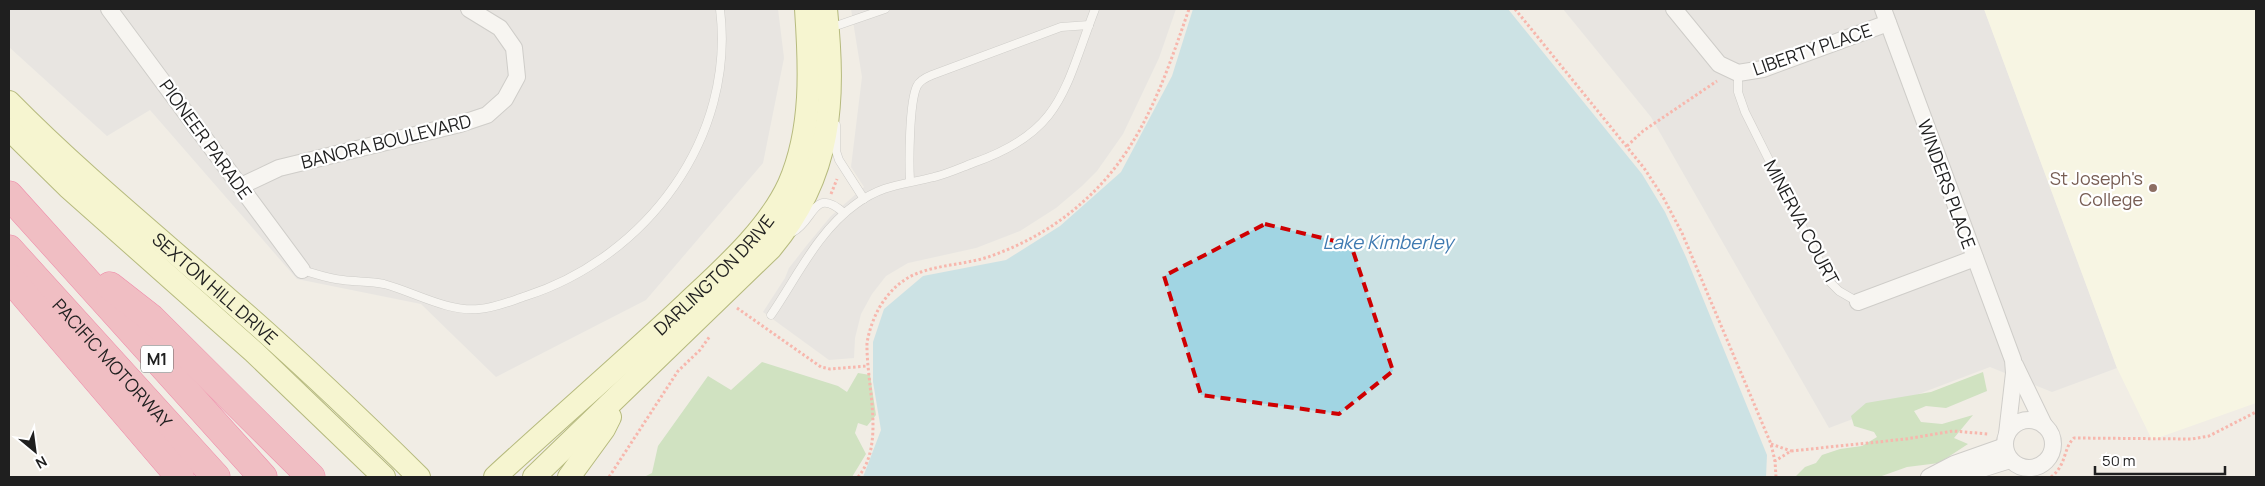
<svg xmlns="http://www.w3.org/2000/svg" width="2265" height="486" font-family="Manrope,sans-serif">
<style>
.residential{fill:#dddcdc}
.education{fill:#ffffe0}
.forest{fill:#a8d495}
.water{fill:#a1d5e3}
.lines{fill:none;stroke-linecap:round;stroke-linejoin:round}
.lane-casing{stroke:#a6a6a6;stroke-width:9}
.street-casing{stroke:#a6a6a6;stroke-width:18}
.secondary-casing{stroke:#707d00;stroke-width:24}
.highway-casing{stroke:#ed1460;stroke-width:29}
.path{stroke:#ff7568;stroke-width:3;stroke-dasharray:2.5 2.5;stroke-linecap:butt}
.lane{stroke:#fff;stroke-width:8}
.street{stroke:#fff;stroke-width:16}
.secondary{stroke:#fcffb5;stroke-width:22}
.highway{stroke:#f0859a;stroke-width:28}
.marked{fill:none;stroke:#cf0002;stroke-width:4;stroke-dasharray:10 6;stroke-linejoin:round}
.education-dot{fill:#8d6e63;stroke:#fff;stroke-width:2}
.labels{text-anchor:middle;dominant-baseline:central;stroke-width:4.5;stroke-linejoin:round;paint-order:stroke}
.shield{fill:#fff;stroke:#626262;stroke-width:1}
.shield-label{font-size:16px;font-weight:bold;fill:#1f1f1f}
.street-label{font-size:18px;fill:#1f1f1f;stroke:#fff}
.education-label{font-size:18px;fill:#785e54;stroke:#fff;text-anchor:end}
.water-label{font-size:19px;font-style:italic;fill:#3f7ab1;stroke:#fff}
</style>
<rect width="100%" height="100%" fill="#f1ede5"/>
<g class="residential">
<path d="M9,9H778L784,58L763,163L646,300L496,377L421,304L297,279L150,110L107,136L9,47Z"/>
<path d="M851,9H1176L1159,58L1123,134L1097,171L1082,186L1056,208L1020,231L976,248L908,263L886,276L872,294L861,314L855,338L854,358L829,360L763,312L785,278L789,268L807,245L831,216L864,187L851,167L862,77Z"/>
<path d="M1563,9H1984L2117,368L2052,392L1990,367L1829,428L1651,117Z"/>
</g>
<path class="education" d="M1984,9H2256V403L2152,440L2117,368Z"/>
<g class="forest">
<path d="M762,362L838,386L847,392L858,373L870,375L876,415L867,426L858,423L855,433L866,454L852,477H644L652,473L658,446L708,376L731,390Z"/>
<path d="M1983,372L1987,391L1946,408L1926,406L1914,411L1921,422L1942,424L1973,415L1954,438L1968,444L1939,463L1907,467L1879,477H1795L1805,467L1816,463L1822,455L1840,449L1862,446L1877,437L1874,432L1854,426L1851,416L1866,403L1931,392Z"/>
</g>
<path class="water" d="M1193,9H1508L1642,174L1665,212L1686,257L1767,455L1766,477H863L881,430L873,382V342L884,309L923,276L1006,260L1060,226L1121,172L1172,76Z"/>
<g class="lines">
<g class="lane-casing">
<g id="lane">
<path d="M830,28L885,9"/>
<path d="M1738,73V92L1745,112L1830,282L1839,291L1858,302"/>
<path d="M836,125V151L839,160L864,199"/>
<path d="M910,181C909,163 909,102 917,86C920,80 927,77 932,75L1061,27L1089,25"/>
<path d="M793,232C815,220 813,186 844,213"/>
<path d="M302,270C316,274 329,279 343,280C356,282 370,281 384,284C414,292 447,312 479,309C495,308 511,301 526,296C647,257 736,137 720,9"/>
<path d="M771,315C797,277 818,231 856,204C884,184 903,185 934,177C947,174 960,168 973,163C1063,132 1064,89 1095,9"/>
</g>
</g>
<g class="street-casing">
<g id="street">
<path d="M109,9L302,270"/>
<path d="M1674,9L1719,64L1738,73L1763,69L1888,23"/>
<path d="M1883,9L2013,360L2014,373L2007,434"/>
<path d="M241,186L279,168L460,124L487,115L505,99L517,77L514,48L500,28L469,9"/>
<path d="M1858,302L1975,258"/>
<path d="M2015,365L2044,425"/>
<circle cx="2029" cy="444" r="24"/>
<path d="M1929,477L1954,464L2005,446"/>
<path d="M1956,477L2010,460"/>
</g>
</g>
<g class="secondary-casing">
<g id="secondary">
<path id="s1" d="M9,102C78,172 154,234 228,299C294,356 357,416 419,477"/>
<path d="M9,129L68,187L254,352L384,477"/>
<path id="s2" d="M495,477C558,419 623,363 686,304C722,270 768,230 789,184C813,129 810,67 806,9"/>
<path d="M534,477L771,248C833,174 835,100 826,9"/>
<path d="M569,477L604,429L610,417"/>
</g>
</g>
<g class="highway-casing">
<g id="highway">
<path d="M9,195L263,477"/>
<path id="s3" d="M9,249L216,477"/>
<path d="M9,277L180,477"/>
<path d="M110,286L151,318L311,477"/>
</g>
</g>
<g class="path">
<path d="M1515,9L1644,168L1663,197L1682,233L1771,444L1775,461"/>
<path d="M1627,146L1643,131L1717,81"/>
<path d="M831,194L837,179"/>
<path d="M737,308L821,367L830,369L867,366"/>
<path d="M1771,444L1791,451"/>
<path d="M609,477L678,371L700,350L710,336"/>
<path d="M858,477C886,444 866,384 867,343C872,313 890,282 921,272C944,264 969,264 991,256C1027,243 1058,225 1085,200C1142,149 1165,78 1189,9"/>
<path d="M1776,477L1775,461L1791,451L1906,439L1953,431L1988,434"/>
<path d="M2051,477C2067,465 2063,448 2074,438L2192,439L2209,436L2256,412"/>
</g>
<use href="#lane" class="lane"/>
<use href="#street" class="street"/>
<use href="#secondary" class="secondary"/>
<use href="#highway" class="highway"/>
</g>
<path d="M0 0H2265V486H0ZM1265,224L1351,245L1393,371L1339,414L1201,395L1164,276Z" fill="#f1ede5" fill-opacity=".55" fill-rule="evenodd"/>
<path class="marked" d="M1265,224L1351,245L1393,371L1339,414L1201,395L1164,276Z"/>
<circle class="education-dot" cx="2153" cy="188" r="5"/>
<g class="labels">
<rect class="shield" x="141" y="345.5" width="32" height="27" rx="4"/>
<g class="shield-label">
<text x="157" y="359">M1</text>
</g>
<g class="street-label">
<text transform="translate(1812 49) rotate(-19)">LIBERTY PLACE</text>
<text transform="translate(206 139) rotate(54)">PIONEER PARADE</text>
<text transform="translate(386 141) rotate(-14)">BANORA BOULEVARD</text>
<text transform="translate(1947 184) rotate(70)">WINDERS PLACE</text>
<text transform="translate(1802 222) rotate(62)">MINERVA COURT</text>
<text stroke="none"><textPath href="#s2" startOffset="298">DARLINGTON DRIVE</textPath></text>
<text stroke="none"><textPath href="#s1" startOffset="278">SEXTON HILL DRIVE</textPath></text>
<text stroke="none"><textPath href="#s3" startOffset="154">PACIFIC MOTORWAY</textPath></text>
</g>
<g class="education-label">
<text x="2143" y="178">St Joseph's<tspan x="2143" dy="21">College</tspan></text>
</g>
<g class="water-label">
<text x="1388" y="242">Lake Kimberley</text>
</g>
</g>
<rect width="2265" height="486" fill="none" stroke="#1f1f1f" stroke-width="20"/>
<g transform="translate(35 451) rotate(151)" stroke="#ffffff" stroke-width="4" paint-order="stroke">
<path d="M0-4L9 19L0 12L-9 19Z" fill="#1f1f1f"/>
<text y="-8" font-size="14" font-weight="bold" text-anchor="middle" fill="#1f1f1f">N</text>
</g>
<path d="M2095 466v8h130v-8" fill="none" stroke="#1f1f1f" stroke-width="2.5"/>
<text x="2102" y="466" font-size="15" fill="#1f1f1f" stroke="#ffffff" stroke-width="4" paint-order="stroke">50 m</text>
</svg>
